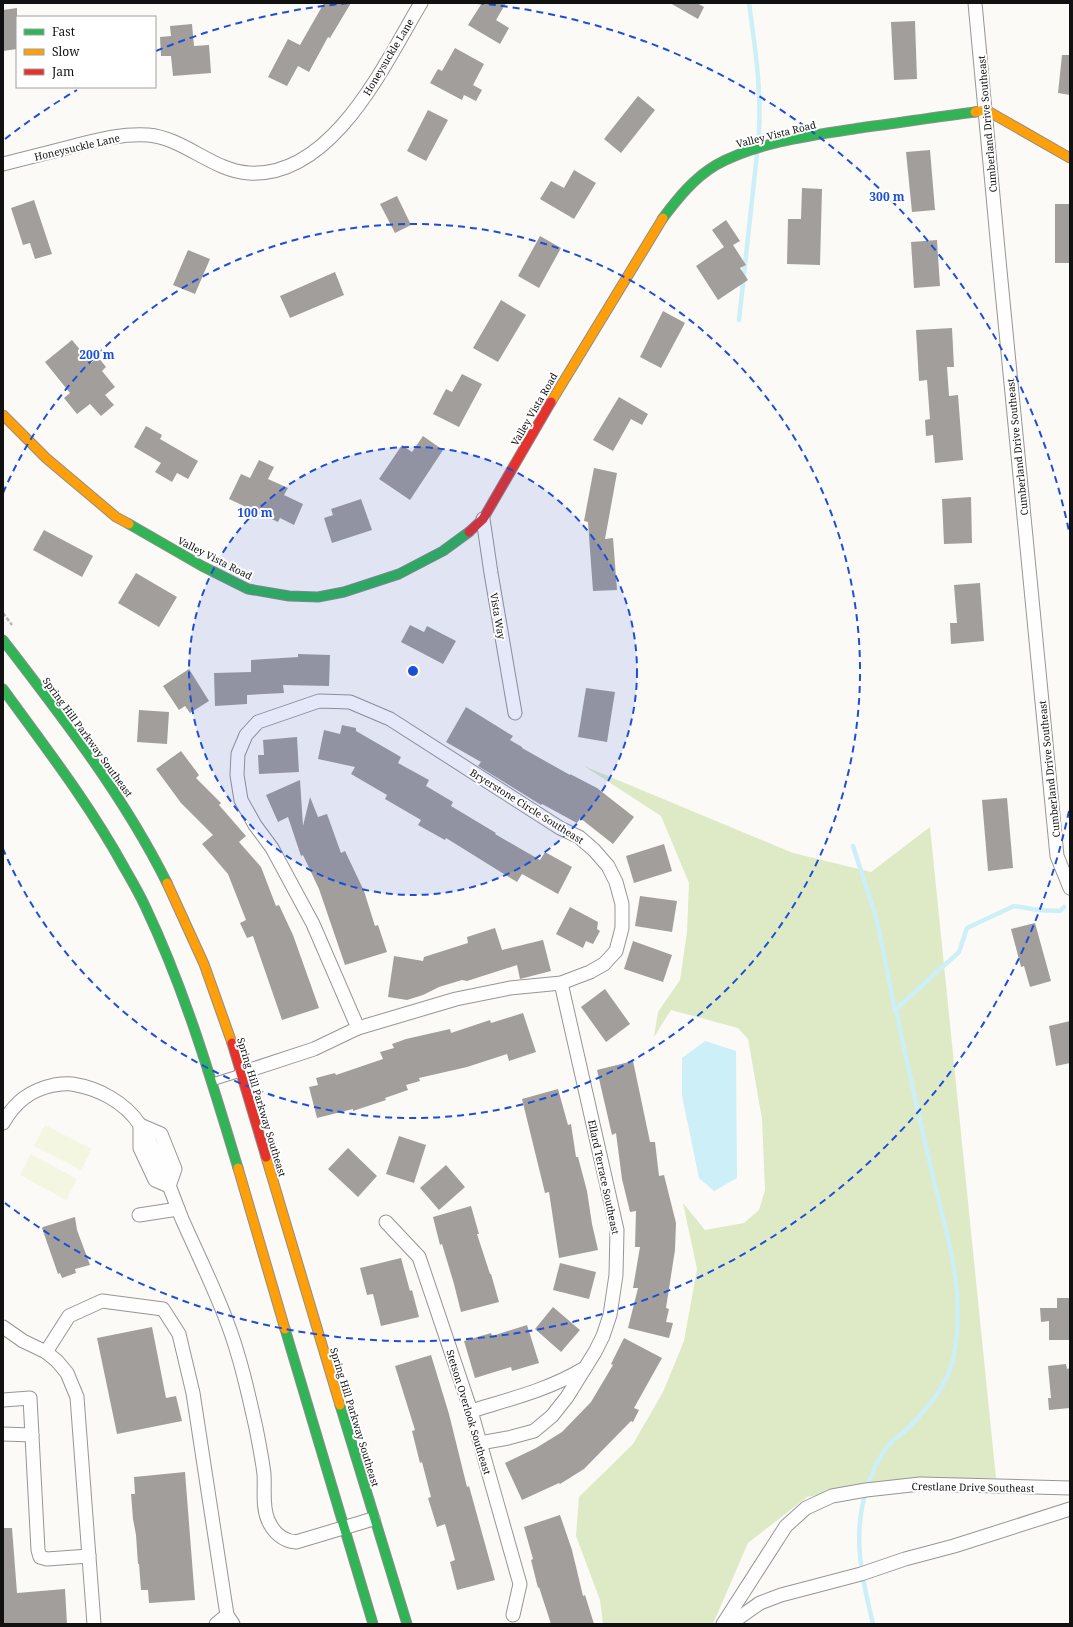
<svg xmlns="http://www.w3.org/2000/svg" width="1073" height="1627" font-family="'Noto Serif',serif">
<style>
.forest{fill:#ddeac5}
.pitch{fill:#f3f6e1}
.water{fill:#cdeff7}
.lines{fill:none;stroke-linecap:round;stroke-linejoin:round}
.stream{stroke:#cdeff7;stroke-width:4.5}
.building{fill:#a19e9c}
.lane-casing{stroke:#979695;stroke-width:9}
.street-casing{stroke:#979695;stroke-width:15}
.fast-casing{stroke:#8d8d8b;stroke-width:11}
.slow-casing{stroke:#8d8d8b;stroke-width:11}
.jam-casing{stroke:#8d8d8b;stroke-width:11}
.path{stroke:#b9b9b8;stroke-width:2.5;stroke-dasharray:4 2;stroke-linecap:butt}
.lane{stroke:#fffefe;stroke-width:7}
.street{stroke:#fffefe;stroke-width:13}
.fast{stroke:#30b455;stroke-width:9}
.slow{stroke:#ff9f0a;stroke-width:9}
.jam{stroke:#e5322d;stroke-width:9}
.ring{fill:none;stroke:#1d4ed8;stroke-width:2;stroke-dasharray:7 5}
.labels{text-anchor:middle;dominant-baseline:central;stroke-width:4;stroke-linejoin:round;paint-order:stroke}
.street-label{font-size:10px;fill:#111;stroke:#fff}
.centre{fill:#1d4ed8;stroke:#fff;stroke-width:2}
.ring-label{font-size:12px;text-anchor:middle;font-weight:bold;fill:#1d4ed8;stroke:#fff;stroke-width:4;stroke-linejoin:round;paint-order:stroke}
</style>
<rect width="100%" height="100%" fill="#fcfaf7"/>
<path class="forest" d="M584,766L793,853L871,872L930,827L996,1478L881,1483L807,1497L748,1543L713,1624H603L600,1600L576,1536L579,1497L633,1444L663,1392L684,1341L697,1269L683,1203L705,1230L744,1223L759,1210L765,1190L762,1119L748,1039L738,1028L671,1010L654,1037L658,1012L680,980L687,932L689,883L661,816Z"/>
<g class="pitch">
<path d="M45,1125L92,1149L81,1170L34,1146Z"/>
<path d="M31,1154L77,1179L66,1200L20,1175Z"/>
</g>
<path class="water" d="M705,1041L736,1051L737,1178L714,1191L699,1178L682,1096V1058Z"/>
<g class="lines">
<g class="stream">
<path d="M749,3C755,46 763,100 758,143"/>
<path d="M739,320L757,154"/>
<path d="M853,846L877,920L895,1010L897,1014C907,1063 918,1112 929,1160C944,1226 967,1287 954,1355C949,1384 926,1411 905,1431C900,1436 893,1440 888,1446C880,1455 875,1466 871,1477C850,1528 861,1573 873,1624"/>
<path d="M895,1010L959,952L967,928L1014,906L1038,910L1060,911L1064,907"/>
</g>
</g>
<g class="building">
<path d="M324,3H351L330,38L328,37L309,72L298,66L287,86L268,77L288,39L300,45Z"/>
<path d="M482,3H506L496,20L509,28L500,44L468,25Z"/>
<path d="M670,3H697L704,7L698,19Z"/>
<path d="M17,8V49L3,51V10Z"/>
<path d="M915,21L917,79L894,80L891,22Z"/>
<path d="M192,24L194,46L209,45L211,73L173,76L171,56H161L160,37L171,36L170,26Z"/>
<path d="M455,48L484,64L473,85L482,90L476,101L464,95L462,100L430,83L438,69L442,71Z"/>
<path d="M1062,55H1070V95L1058,93Z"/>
<path d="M638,96L655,110L621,153L604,139Z"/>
<path d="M428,110L448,120L426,161L407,151Z"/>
<path d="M930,150L935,210L912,212L906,152Z"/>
<path d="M574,170L596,183L574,219L540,199L551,181L564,188Z"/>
<path d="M802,188L822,189L820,265L787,264L788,219H801Z"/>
<path d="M397,196L411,225L395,233L380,204Z"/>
<path d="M34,200L52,254L35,259L30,243L23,245L11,208Z"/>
<rect x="1055" y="204" width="15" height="59"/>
<path d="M726,220L740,241L733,245L746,265L740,268L748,280L718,300L696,266L724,247L712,230Z"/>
<path d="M540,236L561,248L539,288L518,276Z"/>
<path d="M937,240L940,286L914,288L911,242Z"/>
<path d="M188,250L210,259L195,294L173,285Z"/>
<path d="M335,272L344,295L290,318L280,296Z"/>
<path d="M501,300L526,315L498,362L473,348Z"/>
<path d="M663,311L685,323L661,368L640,357Z"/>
<path d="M952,328L954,367H947L949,396L958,395L963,460L935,463L933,435L926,436L925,420L930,419L927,380L919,381L916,330Z"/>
<path d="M72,340L91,363L98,357L106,367L102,371L115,387L105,395L114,405L101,416L90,404L77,414L64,398L70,393L45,362Z"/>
<path d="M462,374L482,384L459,427L433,414L446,389L452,392Z"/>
<path d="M619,397L648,414L642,425L631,419L613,451L593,440Z"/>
<path d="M146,426L162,435L160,439L198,461L188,479L177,473L172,482L155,472L161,463L134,447Z"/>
<path d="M423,436L443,450L410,500L379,479L402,445L412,452Z"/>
<path d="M259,460L274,467L268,479L288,488L284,495L303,504L294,525L280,518L278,522L229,499L241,474L250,478Z"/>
<path d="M594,468L617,473L605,539L613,538L617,590L593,591L588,522L584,521Z"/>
<path d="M971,497L972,543L944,544L942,499Z"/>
<path d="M361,499L372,530L332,543L324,518L333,515L331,509Z"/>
<path d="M44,530L93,556L82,577L33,550Z"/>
<path d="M136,573L177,597L159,627L118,603Z"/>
<path d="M980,583L984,641L951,644L950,623H957L954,585Z"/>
<path d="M410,625L424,632L427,626L456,641L443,664L401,642Z"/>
<path d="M298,654L330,655L329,686L283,685L284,693L247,695V704L215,706L214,673L251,672V660L298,657Z"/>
<path d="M189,669L209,701L190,713L185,706L179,710L163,686Z"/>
<path d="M586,688L615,692L607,742L578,737Z"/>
<path d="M466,707L513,736L510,740L522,747V748L570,775V774L597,788L634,817L613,844L580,818L577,823L542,804L541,805L478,766L481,762L446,742Z"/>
<path d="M139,710L169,712L167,744L137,742Z"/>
<path d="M342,725L356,728V731L401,757L398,763L429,780L426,786L453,802L451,806L496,833L495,834L540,860L545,852L572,867L558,894L522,874L517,882L446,838L445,840L418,825L421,820L385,799L387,795L351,774L355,767L318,759L324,730L340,734Z"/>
<path d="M297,737L299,772L259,774L258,755H264L263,740Z"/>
<path d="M181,751L199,775L196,778L221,803L219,805L246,836L239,842L261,867L276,906L279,905L293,935L319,1008L282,1020L253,936L247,938L240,923L246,920L228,874L202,844L213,835L181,803L156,769Z"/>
<path d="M300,780L303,826L310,797L318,817L327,814L341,853L345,851L364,891L375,926L378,925L387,952L345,965L319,889L303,855L301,856L288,817L278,822L266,795Z"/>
<path d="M1007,798L1013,868L988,871L982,800Z"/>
<path d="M664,844L672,871L634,883L626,856Z"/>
<path d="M640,896L677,901L672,932L635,926Z"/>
<path d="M570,907L598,922L597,929L600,931L593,944L586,941L583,948L556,934Z"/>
<path d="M1035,923L1051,981L1030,987L1024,966L1021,967L1011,929Z"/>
<path d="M495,928L502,950L543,940L551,971L520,979L517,965L467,981L462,980L439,987L423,995L407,1000L388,997L394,956L423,961L424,957L468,943L467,937Z"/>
<path d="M633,941L672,955L663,982L624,969Z"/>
<path d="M605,989L630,1024L606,1042L581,1007Z"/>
<path d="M523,1013L536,1052L509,1061L507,1054L467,1067L419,1078L420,1081L406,1085L408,1090L385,1098L386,1100L353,1111V1109L317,1118L309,1087L318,1085L316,1078L335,1073L336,1075L383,1059L380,1052L394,1048L392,1044L406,1039L450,1029L451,1033L490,1020L491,1023Z"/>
<path d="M1070,1021V1063L1056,1066L1049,1026Z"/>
<path d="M633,1061L650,1142H655L659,1176L664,1175L676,1223L675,1250L666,1308L669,1309L666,1322L673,1323L669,1338L628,1328L638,1288H633L640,1247H635L636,1211L630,1212L622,1179L616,1133L612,1135L597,1070Z"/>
<path d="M558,1089L568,1125L571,1124L576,1157H578L587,1191L592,1224L598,1250L559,1258L549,1192L545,1193L522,1099Z"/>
<path d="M399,1136L426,1145L414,1183L386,1174Z"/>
<path d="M348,1148L377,1176L358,1197L328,1169Z"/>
<path d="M446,1165L465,1187L439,1210L420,1188Z"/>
<path d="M471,1206L479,1234H477L490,1274H491L499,1302L461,1312L454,1284L442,1244L440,1245L433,1217Z"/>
<path d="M75,1217L77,1230L90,1265L75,1269L76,1273L62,1278L60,1273L58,1274L42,1228L43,1227Z"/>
<path d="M401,1258L410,1291L412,1290L419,1317L381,1326L373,1294L367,1295L360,1268Z"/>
<path d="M560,1263L596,1272L589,1299L553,1290Z"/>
<path d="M1057,1298H1070V1340H1049V1321L1041,1322L1040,1308H1057Z"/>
<path d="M553,1307L580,1330L561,1352L535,1329Z"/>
<path d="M527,1325L539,1363L512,1371L511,1367L475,1378L464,1341L491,1333L492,1336Z"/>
<path d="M152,1327L166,1398L176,1396L182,1421L117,1434L97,1338Z"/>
<path d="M624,1338L662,1358L634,1408L639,1410L633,1422L631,1421L584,1469L560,1484L559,1483L522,1500L505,1463L536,1448L562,1432L591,1402L613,1365L611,1364Z"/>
<path d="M431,1355L449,1414L467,1487L469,1486L495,1580L457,1590L450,1562L455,1560L445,1524L437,1527L428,1498L431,1497L422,1462L420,1463L412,1431L415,1430L395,1366Z"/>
<path d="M1066,1364L1067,1369L1070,1368V1408L1049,1410L1048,1398H1051L1048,1366Z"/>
<path d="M185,1472L195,1600L149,1603L148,1590H141L139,1564H138L136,1535L133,1519L131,1494H135L134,1477Z"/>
<path d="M560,1515L572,1550L583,1596L585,1595L594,1624H551L539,1587L538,1588L531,1560L533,1559L524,1527Z"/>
<path d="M3,1528H12L17,1593L65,1589L67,1624H3Z"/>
</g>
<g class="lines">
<g class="lane-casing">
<path id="lane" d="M212,1082L241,1073"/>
</g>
<g class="street-casing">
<g id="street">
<path d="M975,3L999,260L1057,856L1070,888"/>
<path d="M3,164C27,158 50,152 74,146C98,140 123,133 148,135C184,138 213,171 249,173C333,178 385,63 421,3"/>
<path d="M483,519L491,573L515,713"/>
<path d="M319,701L350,702L390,719L560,828L579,837L594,850L608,866L616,882L622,904V928L616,951L604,964L590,972L561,983L510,988L456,999L358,1028L313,924L272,848L255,825L241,800L237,775L238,754L246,735L258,722Z"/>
<path d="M241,1073L314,1049L358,1028"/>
<path d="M3,1123C15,1102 30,1090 54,1085C60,1084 66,1083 72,1084C98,1088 125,1102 140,1125C159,1153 169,1187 182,1219C197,1253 214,1287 227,1322C240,1356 248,1392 256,1428C259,1443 262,1458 264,1474C265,1489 262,1506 268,1520C273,1532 283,1541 296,1542L373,1519"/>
<path d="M140,1125L161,1134L175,1169L169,1186"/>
<path d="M140,1125V1148L155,1180L169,1186"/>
<path d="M139,1215L178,1209"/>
<path d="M386,1222L419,1257L471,1411L520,1584L513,1615"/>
<path d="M3,1327L23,1341L46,1352L57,1361L67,1373L77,1397L94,1624"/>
<path d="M46,1352L69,1316L102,1301L163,1309L179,1334L193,1393L227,1615L233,1624"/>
<path d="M3,1400L30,1398L38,1550L40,1557L47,1559L89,1556"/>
<path d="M471,1411C510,1399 548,1390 583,1369"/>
<path d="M3,1434L32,1435"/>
<path d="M480,1443L508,1438L534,1431L552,1416L567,1397L595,1352L603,1336L610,1315L616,1275L617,1230L561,983"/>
<path d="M216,1624L227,1615"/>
<path d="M723,1624L786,1526L806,1508L832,1496L866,1490L920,1484L1070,1488"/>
<path d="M730,1624L760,1603L781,1595L861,1574L905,1559L954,1546L1070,1509"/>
</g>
</g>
<g class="fast-casing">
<g id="fast">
<path d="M663,218C678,198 694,178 716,165C757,142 814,135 860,128C898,123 936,117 975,112"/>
<path d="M129,524L202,566L248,589L289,596L318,597L344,592L399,574L443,551L469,532"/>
<path d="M3,640C63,718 123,795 167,883"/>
<path d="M3,689C46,748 90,805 125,869C132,881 139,893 145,906C185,990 211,1079 238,1168"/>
<path d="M285,1329L373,1624"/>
<path d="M340,1405L407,1624"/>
</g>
</g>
<g class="slow-casing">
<g id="slow">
<path d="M975,112L986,110L1070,158"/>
<path d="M551,402L663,218"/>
<path d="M3,415L46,458L116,517L129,524"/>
<path d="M167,883L204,964L232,1043"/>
<path d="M266,1157L340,1405"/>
<path d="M238,1168L285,1329"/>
</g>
</g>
<g class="jam-casing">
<g id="jam">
<path d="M469,532L483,519L551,402"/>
<path d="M232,1043L266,1157"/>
</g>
</g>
<path class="path" d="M3,613L12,625"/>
<use href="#lane" class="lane"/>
<use href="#street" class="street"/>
<use href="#fast" class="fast"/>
<use href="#slow" class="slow"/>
<use href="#jam" class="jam"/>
</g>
<circle cx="413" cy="671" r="224" fill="#1d4ed8" fill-opacity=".12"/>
<g class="ring">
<circle cx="413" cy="671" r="224"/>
<path d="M3 493A447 447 0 1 1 3 849"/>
<path d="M1069 811A671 671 0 0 1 5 1203M5 139A671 671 0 0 1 77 90M156 51A671 671 0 0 1 349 3M477 3A671 671 0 0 1 1069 531"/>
</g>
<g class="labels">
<g class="street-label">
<text transform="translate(388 57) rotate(-59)">Honeysuckle Lane</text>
<text transform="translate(987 124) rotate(-95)">Cumberland Drive Southeast</text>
<text transform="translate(776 134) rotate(-14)">Valley Vista Road</text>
<text transform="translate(77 147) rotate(-13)">Honeysuckle Lane</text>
<text transform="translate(534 409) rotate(-60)">Valley Vista Road</text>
<text transform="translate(1017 447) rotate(-96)">Cumberland Drive Southeast</text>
<text transform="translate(215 558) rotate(27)">Valley Vista Road</text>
<text transform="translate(498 616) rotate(80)">Vista Way</text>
<text transform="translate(88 737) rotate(54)">Spring Hill Parkway Southeast</text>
<text transform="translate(1049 769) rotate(-96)">Cumberland Drive Southeast</text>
<text transform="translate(527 806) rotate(32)">Bryerstone Circle Southeast</text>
<text transform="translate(262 1107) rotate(73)">Spring Hill Parkway Southeast</text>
<text transform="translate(604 1177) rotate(78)">Ellard Terrace Southeast</text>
<text transform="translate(469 1412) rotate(73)">Stetson Overlook Southeast</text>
<text transform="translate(355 1417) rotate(73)">Spring Hill Parkway Southeast</text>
<text transform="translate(973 1487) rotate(1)">Crestlane Drive Southeast</text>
</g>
</g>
<circle cx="413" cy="671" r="6" class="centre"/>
<g class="ring-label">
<text x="887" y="201">300 m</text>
<text x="97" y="359">200 m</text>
<text x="255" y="517">100 m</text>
</g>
<rect width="1073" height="1627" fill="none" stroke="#111111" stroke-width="8"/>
<rect x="16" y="16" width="140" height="72" fill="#ffffff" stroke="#a0a0a0"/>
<rect x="24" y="29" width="20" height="6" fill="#30b455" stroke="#a0a0a0"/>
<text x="52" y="36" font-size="12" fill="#111111">Fast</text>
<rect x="24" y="49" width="20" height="6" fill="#ff9f0a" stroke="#a0a0a0"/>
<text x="52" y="56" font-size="12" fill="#111111">Slow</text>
<rect x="24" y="69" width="20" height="6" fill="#e5322d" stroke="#a0a0a0"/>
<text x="52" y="76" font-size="12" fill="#111111">Jam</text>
</svg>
